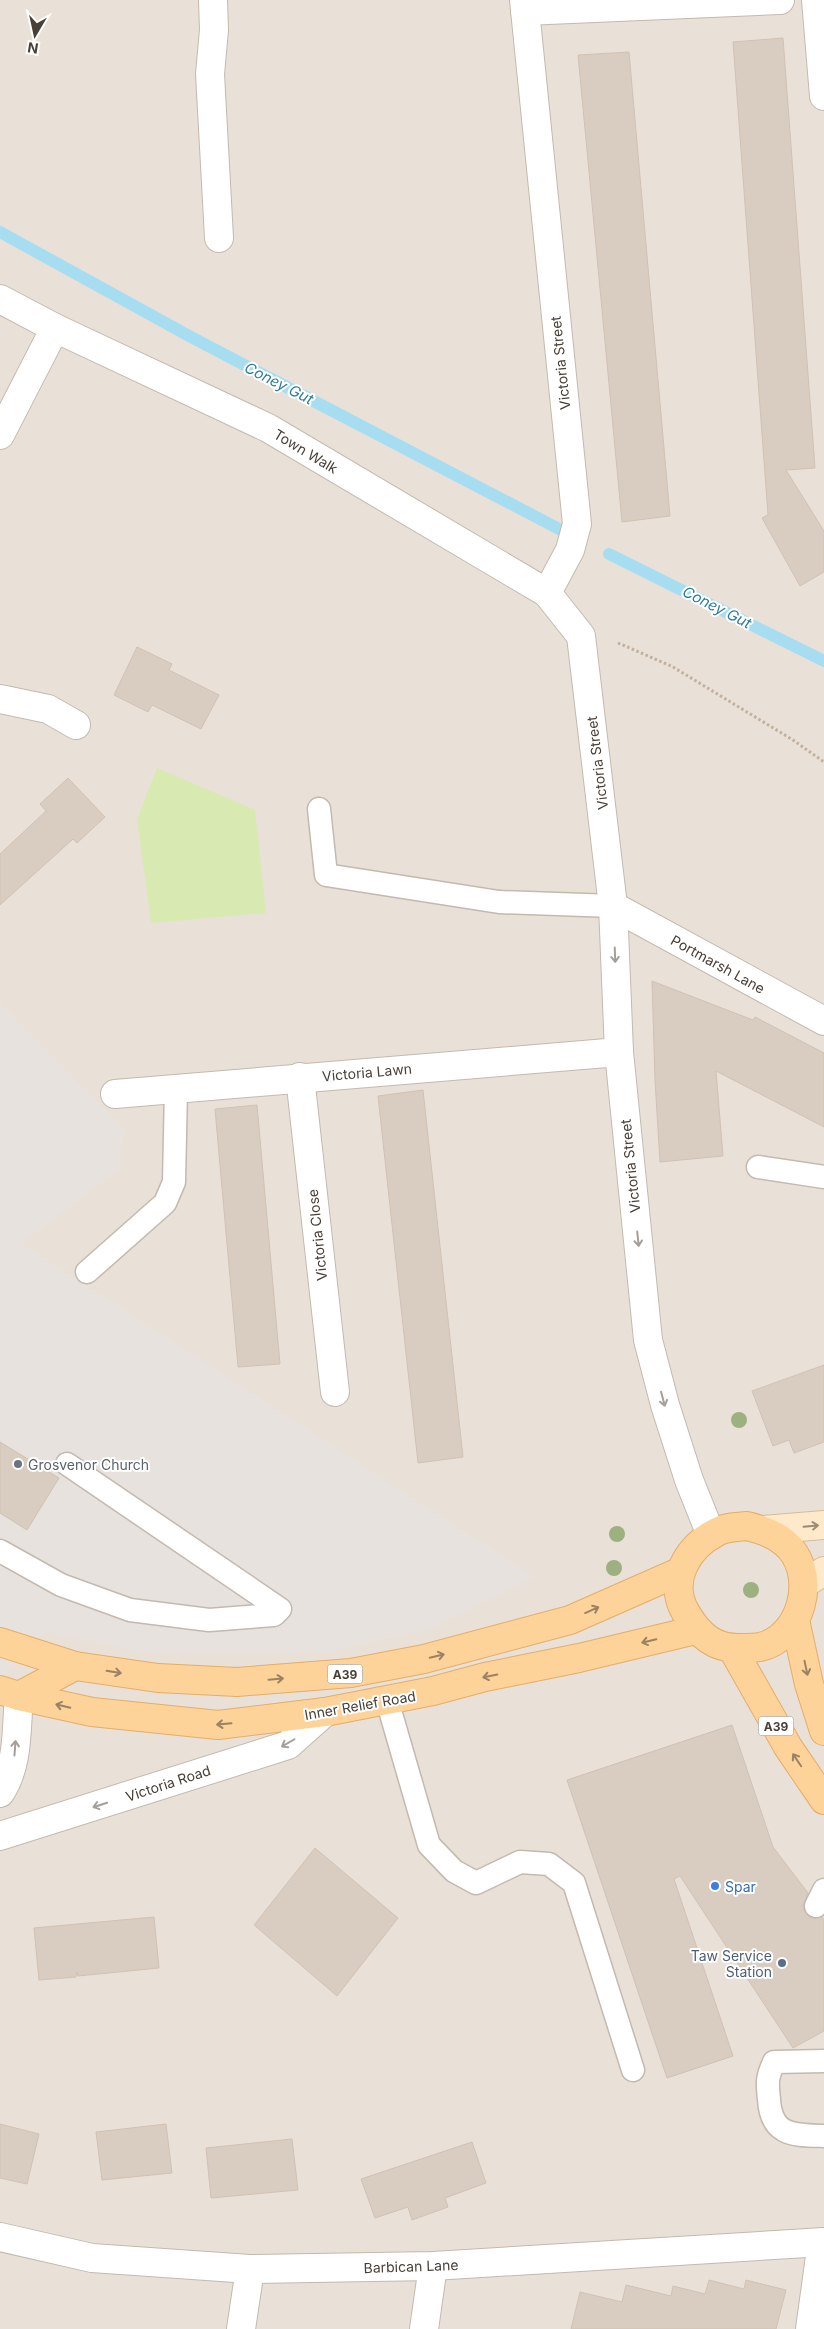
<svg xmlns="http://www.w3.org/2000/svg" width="824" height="2329" font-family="Inter,sans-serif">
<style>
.residential{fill:#e9e1d8}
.industrial{fill:#e7e2de}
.green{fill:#d8e9b2}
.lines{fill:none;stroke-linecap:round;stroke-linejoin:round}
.stream{stroke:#a6ddf1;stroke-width:12}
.building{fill:#d9cdc2;stroke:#d1c1b2}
.lane-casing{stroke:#c3b9af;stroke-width:25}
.street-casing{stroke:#c3b9af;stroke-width:30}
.secondary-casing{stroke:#d4bc99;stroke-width:30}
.primary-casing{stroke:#e4ad68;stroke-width:30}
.path{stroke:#c2b09d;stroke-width:3;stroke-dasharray:2.5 2.5;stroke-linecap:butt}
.lane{stroke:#fff;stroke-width:22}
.street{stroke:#fff;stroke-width:28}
.secondary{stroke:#feeaca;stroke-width:28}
.primary{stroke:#fed399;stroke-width:28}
.tree{fill:#9cb080}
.oneway{stroke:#a49f9b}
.oneway2{stroke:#9a8c79}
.oneway3{stroke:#9a8263}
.worship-dot{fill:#6b7280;stroke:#fff;stroke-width:2}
.shop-dot{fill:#3f7fe0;stroke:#fff;stroke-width:2}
.service-dot{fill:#5c6f8a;stroke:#fff;stroke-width:2}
.labels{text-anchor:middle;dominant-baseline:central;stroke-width:4;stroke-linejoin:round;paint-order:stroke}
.shield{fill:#fff;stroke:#807973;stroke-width:1}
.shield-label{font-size:12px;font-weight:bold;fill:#493f37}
.street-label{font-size:14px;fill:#493f37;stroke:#fff}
.worship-label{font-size:14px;fill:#5b616d;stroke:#fff;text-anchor:start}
.shop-label{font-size:14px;fill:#366cbe;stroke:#fff;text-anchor:start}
.service-label{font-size:14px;fill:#4e5e75;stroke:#fff;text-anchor:end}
.water-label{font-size:15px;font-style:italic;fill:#2b7d9d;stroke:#fff}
</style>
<rect width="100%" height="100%" fill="#f5f0e9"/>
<rect class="residential" x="0" y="0" width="824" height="2329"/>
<path class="industrial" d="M0,1003L123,1128L119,1169L21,1243L534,1577L426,1630L331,1651L247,1654L150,1653L45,1631L0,1679Z"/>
<path class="green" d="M157,768L255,810L266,913L151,923L137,819Z"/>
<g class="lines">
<g class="stream">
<path d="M0,232L191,337L561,530"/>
<path d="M609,554L824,661"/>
</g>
</g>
<g class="building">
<path d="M783,38L815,468L786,470L824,531V572L800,586L762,518L768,515L733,42Z"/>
<path d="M629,52L670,516L622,522L578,55Z"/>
<path d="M137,647L172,664L169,670L219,695L201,729L152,705L148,712L114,695Z"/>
<path d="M68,778L105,817L77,843L73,839L0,905V854L46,811L40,804Z"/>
<path d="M652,981L753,1020L755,1017L824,1053V1127L716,1071L723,1156L660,1162L655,1080Z"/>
<path d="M423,1090L463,1457L418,1463L378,1096Z"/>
<path d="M257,1105L280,1364L238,1367L215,1109Z"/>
<path d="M824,1365V1442L794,1453L789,1440L773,1446L752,1391Z"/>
<path d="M0,1442L59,1478L27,1530L0,1513Z"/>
<path d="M732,1725L773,1847L808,1893L803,1906L805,1914L811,1918L822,1917L824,1920V2031L793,2048L680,1876L674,1879L733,2056L667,2078L567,1780Z"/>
<path d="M315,1848L398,1918L337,1996L254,1925Z"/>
<path d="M154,1917L159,1968L78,1976L77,1972L76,1977L39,1980L34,1928Z"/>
<path d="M0,2124L39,2134L27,2184L0,2178Z"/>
<path d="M166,2124L172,2173L102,2180L96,2132Z"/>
<path d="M292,2139L298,2190L211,2198L206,2148Z"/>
<path d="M472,2142L486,2183L445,2198L448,2207L412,2220L408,2207L375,2218L361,2179Z"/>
<path d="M709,2280L744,2289L746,2280L786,2290L776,2329H571L580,2292L622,2302L626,2285L671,2296L673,2286L705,2294Z"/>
</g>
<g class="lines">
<g class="lane-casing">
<g id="lane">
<path d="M319,809L326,875L499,902L613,906"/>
<path d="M758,1167L824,1177"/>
<path d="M87,1272L165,1203L174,1182L176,1089"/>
<path d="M0,1551L61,1585L130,1610L209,1620L274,1615L280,1609L67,1464"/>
<path d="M387,1700L429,1845L454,1871L476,1883L520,1862L549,1864L574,1883L633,2070"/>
<path d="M816,1906L824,1890"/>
<path d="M824,2061L774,2062C767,2077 767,2082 769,2099C771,2136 793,2135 824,2136"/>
</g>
</g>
<g class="street-casing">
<g id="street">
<path d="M213,0L214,30L210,74L219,238"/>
<path d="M524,0L577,524L570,550L547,593L581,636L613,906L619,1052L648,1340L665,1405L689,1480L711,1535"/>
<path d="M816,0L824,96"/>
<path d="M525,11L780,0"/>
<path d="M0,299L55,328L268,428L547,593"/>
<path d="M0,435L55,328"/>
<path d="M0,699L48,709L76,725"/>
<path d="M613,906L824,1021"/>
<path d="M300,1077L335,1392"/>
<path d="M115,1094L619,1052"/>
<path d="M0,1793C19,1765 16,1729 19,1696"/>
<path d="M0,1836L288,1745L325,1712"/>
<path d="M0,2237L92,2258L250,2269L433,2266L824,2242"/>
<path d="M241,2329L250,2269"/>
<path d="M424,2329L433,2266"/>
<path d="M810,2329L822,2242"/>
</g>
</g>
<g class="secondary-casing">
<g id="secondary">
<path d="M763,1530L824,1525"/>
<path d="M804,1584L824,1571"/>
</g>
</g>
<g class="primary-casing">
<g id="primary">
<path d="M747,1526C763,1530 778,1535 790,1548C817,1579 801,1638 760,1647C754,1648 747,1648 741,1648C714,1649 699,1635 686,1613C667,1582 687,1547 717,1532C725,1527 737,1527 747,1526Z"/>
<path d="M795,1620L809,1684L824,1731"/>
<path d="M0,1642L75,1666L158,1678L237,1682L351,1673L424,1659L570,1620L679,1572"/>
<path d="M732,1648L788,1747L824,1800"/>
<path d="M0,1690L19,1696L92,1712L218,1725L325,1712L433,1691L485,1677L579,1658L696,1630"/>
<path d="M19,1696L75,1666"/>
</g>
</g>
<path class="path" d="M618,643L673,667L793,740L824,762"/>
<use href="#lane" class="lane"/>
<use href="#street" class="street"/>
<use href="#secondary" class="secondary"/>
<use href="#primary" class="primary"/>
</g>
<g class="tree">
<circle cx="739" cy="1420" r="8"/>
<circle cx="617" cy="1534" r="8"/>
<circle cx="614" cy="1568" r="8"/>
<circle cx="751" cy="1590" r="8"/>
</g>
<defs><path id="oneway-shaft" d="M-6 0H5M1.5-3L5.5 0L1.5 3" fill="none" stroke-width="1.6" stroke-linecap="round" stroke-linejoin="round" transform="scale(1.25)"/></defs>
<g class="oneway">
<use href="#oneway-shaft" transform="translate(615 955) rotate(88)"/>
<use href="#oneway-shaft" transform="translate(638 1239) rotate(84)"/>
<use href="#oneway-shaft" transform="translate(663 1399) rotate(75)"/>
<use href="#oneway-shaft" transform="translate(288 1743) rotate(150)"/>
<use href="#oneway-shaft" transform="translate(15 1748) rotate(-86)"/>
<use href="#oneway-shaft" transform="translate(100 1805) rotate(162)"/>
</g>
<use class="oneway2" href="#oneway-shaft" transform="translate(811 1526) rotate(-5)"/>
<g class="oneway3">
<use href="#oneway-shaft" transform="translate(592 1610) rotate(-24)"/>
<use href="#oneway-shaft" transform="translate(649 1641) rotate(167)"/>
<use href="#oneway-shaft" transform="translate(437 1656) rotate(-14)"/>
<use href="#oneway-shaft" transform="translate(806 1668) rotate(78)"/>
<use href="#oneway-shaft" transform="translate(114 1672) rotate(9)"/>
<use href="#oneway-shaft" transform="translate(490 1676) rotate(168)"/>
<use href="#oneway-shaft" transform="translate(276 1679) rotate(-5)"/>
<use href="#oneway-shaft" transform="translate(63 1706) rotate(-167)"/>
<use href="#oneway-shaft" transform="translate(224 1724) rotate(175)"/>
<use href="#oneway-shaft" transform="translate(797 1760) rotate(-124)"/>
</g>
<circle class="worship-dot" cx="18" cy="1464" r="5"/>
<circle class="shop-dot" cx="715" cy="1886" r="5"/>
<circle class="service-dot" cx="782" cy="1963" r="5"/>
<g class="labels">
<g class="shield">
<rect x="327.5" y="1664.5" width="35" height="19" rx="4"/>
<rect x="758.5" y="1716.5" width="35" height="19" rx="4"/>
</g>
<g class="shield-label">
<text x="345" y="1674">A39</text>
<text x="776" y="1726">A39</text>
</g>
<g class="street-label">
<text transform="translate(560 363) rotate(-96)">Victoria Street</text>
<text transform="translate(306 451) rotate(31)">Town Walk</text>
<text transform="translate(597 763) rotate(-97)">Victoria Street</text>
<text transform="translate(718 964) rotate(29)">Portmarsh Lane</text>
<text transform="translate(367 1072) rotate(-5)">Victoria Lawn</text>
<text transform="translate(630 1166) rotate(-96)">Victoria Street</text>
<text transform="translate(317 1235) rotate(-96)">Victoria Close</text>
<text transform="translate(360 1705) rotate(-10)">Inner Relief Road</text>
<text transform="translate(168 1783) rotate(-18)">Victoria Road</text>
<text transform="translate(411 2266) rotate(-2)">Barbican Lane</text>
</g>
<g class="worship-label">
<text x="28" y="1464">Grosvenor Church</text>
</g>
<g class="shop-label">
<text x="725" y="1886">Spar</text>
</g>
<g class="service-label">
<text x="772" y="1955">Taw Service<tspan x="772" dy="16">Station</tspan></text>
</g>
<g class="water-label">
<text transform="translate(279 383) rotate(27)">Coney Gut</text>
<text transform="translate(717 607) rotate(27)">Coney Gut</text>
</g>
</g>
<g transform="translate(35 35) rotate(189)" stroke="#ffffff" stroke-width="4" paint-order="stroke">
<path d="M0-4L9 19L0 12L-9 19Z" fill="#493f37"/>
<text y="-8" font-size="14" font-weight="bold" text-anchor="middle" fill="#493f37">N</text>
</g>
</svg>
